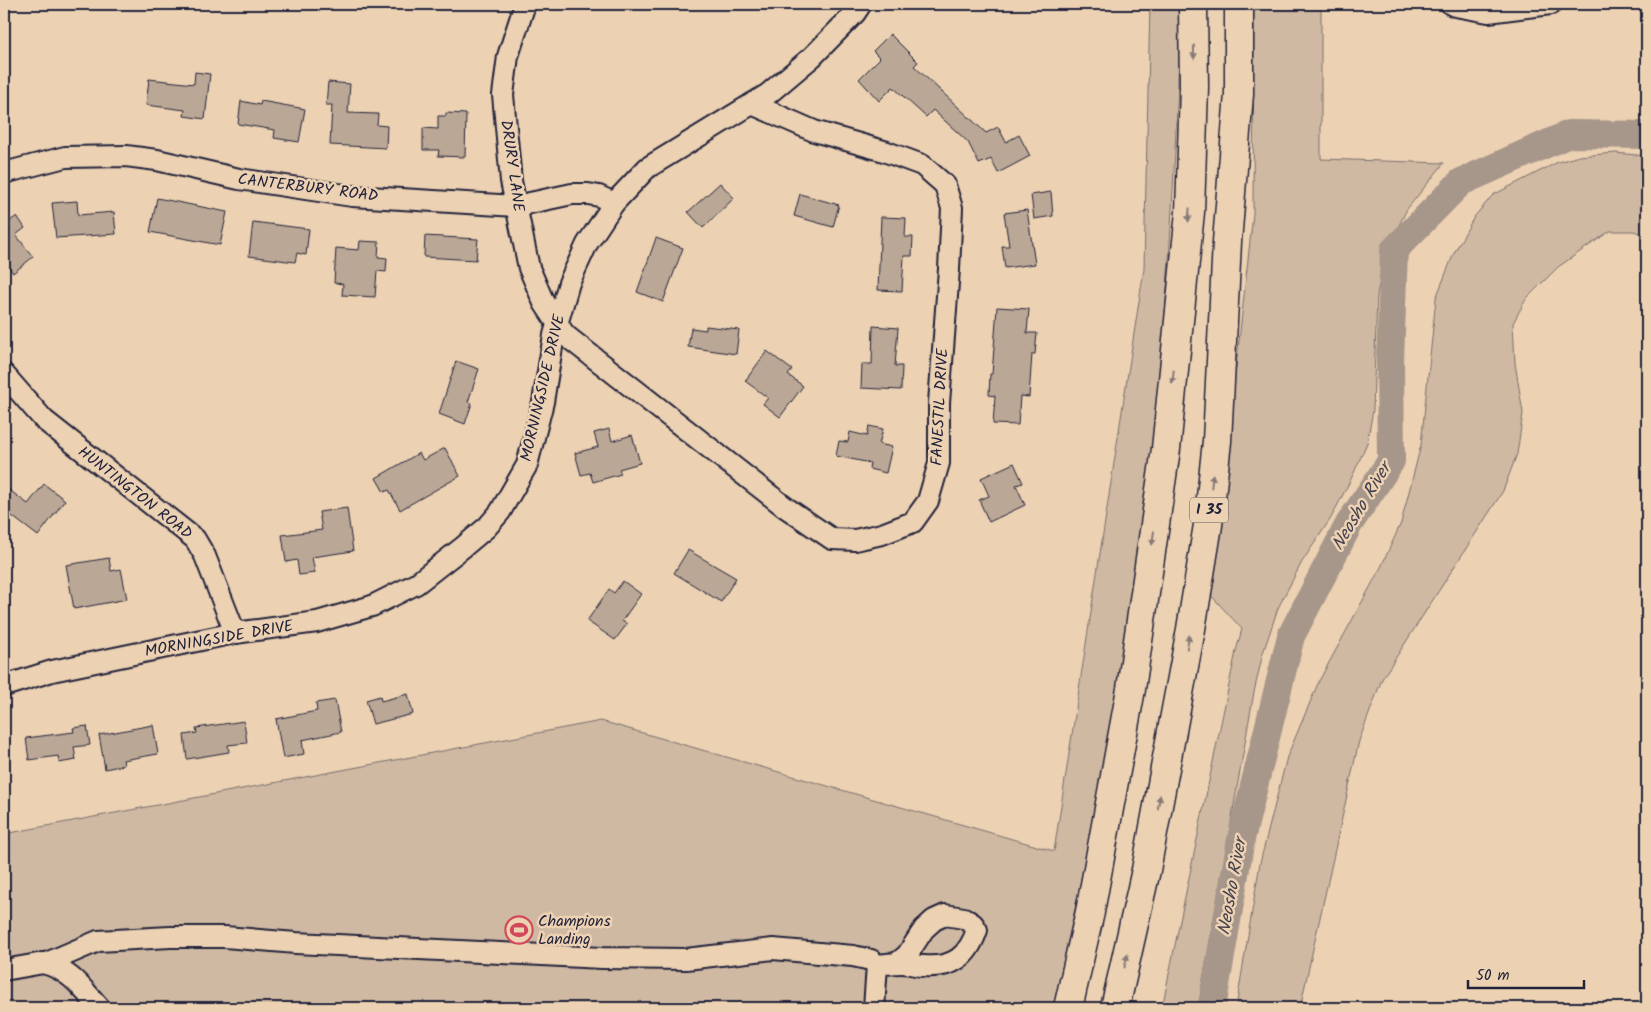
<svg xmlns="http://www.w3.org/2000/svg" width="1651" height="1012" font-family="Kalam,sans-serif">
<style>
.green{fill:#cfb9a2;stroke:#786e6e}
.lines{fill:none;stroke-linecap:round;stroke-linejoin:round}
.river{stroke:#a7968a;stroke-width:28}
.building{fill:#baa795;stroke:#22223b}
.minor-casing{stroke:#22223b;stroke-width:24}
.highway-casing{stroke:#22223b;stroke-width:31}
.minor{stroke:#ecd2b3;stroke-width:20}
.highway{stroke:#ecd2b3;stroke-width:28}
.oneway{fill:#877a77}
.labels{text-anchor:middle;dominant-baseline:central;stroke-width:5;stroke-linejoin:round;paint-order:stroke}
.shield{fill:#ecd2b3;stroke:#5f575f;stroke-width:1}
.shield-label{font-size:15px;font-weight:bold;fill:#22223b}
.street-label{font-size:16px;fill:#22223b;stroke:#ecd2b3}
.poi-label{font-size:16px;fill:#22223b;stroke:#ecd2b3;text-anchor:start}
.water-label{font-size:18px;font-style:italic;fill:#433f4f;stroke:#ecd2b3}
</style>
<rect width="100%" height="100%" fill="#ecd2b3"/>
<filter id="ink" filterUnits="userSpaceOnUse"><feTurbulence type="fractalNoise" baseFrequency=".02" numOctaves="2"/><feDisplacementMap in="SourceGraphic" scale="10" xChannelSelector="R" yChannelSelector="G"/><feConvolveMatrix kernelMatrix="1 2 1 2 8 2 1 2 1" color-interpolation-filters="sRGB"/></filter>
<g filter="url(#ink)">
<g class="green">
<path d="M1150,4H1181C1176,136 1171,269 1157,401C1145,508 1130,617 1112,724C1095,819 1074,914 1053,1008H4V834L601,721L1054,851L1144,269Z"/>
<path d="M1254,4H1321V159L1444,163L1407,209L1385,254L1377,295L1373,410L1367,443L1353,475L1331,518L1302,562L1278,608L1263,653L1254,692L1198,1008H1162L1236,651L1242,629L1207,591L1221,504L1253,214Z"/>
<path d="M1616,153L1647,156V236L1634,231H1610L1558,267L1526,299L1513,323L1515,363L1523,413L1517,454L1503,491L1382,679L1359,741L1300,1008H1236L1260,863L1287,757L1319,681L1381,567L1401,523L1421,445L1436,298L1454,253L1474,217L1493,195L1558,162L1579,156Z"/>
</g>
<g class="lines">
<path class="river" d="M1212,1008L1241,839L1291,636L1349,524L1391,461L1390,361L1394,250L1461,182L1569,134L1647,135"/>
</g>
<g class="building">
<path d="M890,34L918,62L914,66L986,133L998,127L1006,142L1019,135L1030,156L998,173L991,159L979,164L968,142L933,110L926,117L893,87L879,101L859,79L880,58L873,51Z"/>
<path d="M195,72L210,74L205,119L184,116L185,110L146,105L149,79L194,84Z"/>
<path d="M328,82L350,84L348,113L378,114L377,125L387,126L386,148L330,145L332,105H326Z"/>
<path d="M241,101L260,105L261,101L305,109L299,142L274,138L275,130L238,124Z"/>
<path d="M446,113L466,114L465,157L438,156L439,150H423V128L438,129V116H446Z"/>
<path d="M720,183L734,198L703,228L688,212Z"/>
<path d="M1051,192L1053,216L1034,219L1031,195Z"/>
<path d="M800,194L839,205L833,227L794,216Z"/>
<path d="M157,198L227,212L220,245L150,232Z"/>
<path d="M77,201L78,215L114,212L116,234L56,238L52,203Z"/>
<path d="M1027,210L1035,264L1005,268L1002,246H1009L1004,213Z"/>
<path d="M17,216L25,228L16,235L33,257L13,273L4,260V219L7,223Z"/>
<path d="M881,217L906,218L905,237H913L912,256H904L902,291L878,290Z"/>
<path d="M253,222L309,229L306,255L297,253L295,262L249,256Z"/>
<path d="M425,236L478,239L476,260L424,257Z"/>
<path d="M656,238L683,248L663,302L637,292Z"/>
<path d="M360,241L379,242L378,257L387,258L386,272L377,271L375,297L342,295L343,284L334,283L336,248L359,250Z"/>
<path d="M997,307L1029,309L1027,333H1037L1035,354H1032L1029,397L1020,396L1018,425L993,424L995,396L989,395L990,374H992Z"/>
<path d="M706,326L739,330L736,354L688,347L691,328L706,330Z"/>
<path d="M873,326L898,328L895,366H902L901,390L861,388L862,364H872Z"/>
<path d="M767,351L792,370L788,375L803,386L780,417L763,404L768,398L745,381Z"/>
<path d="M456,361L479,369L468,402L472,403L465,424L439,414Z"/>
<path d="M869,426L883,429L879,444L892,447L886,473L869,469L870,463L836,456L839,441L848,442L850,432L867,436Z"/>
<path d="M609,429L612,441L632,435L640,463L619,469L621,474L593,482L590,473L581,475L575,453L598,447L594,433Z"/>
<path d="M445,448L460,476L400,510L389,490L384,492L376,478L419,453L423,460Z"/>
<path d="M1014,463L1023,483L1016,485L1025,505L989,522L979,500L989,496L981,478Z"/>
<path d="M44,484L65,500L38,536L4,510V486L28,504Z"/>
<path d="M347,508L353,551L312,557L315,573L299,575L297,560L286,562L282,535L322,530L319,512Z"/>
<path d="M688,550L736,578L721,602L674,573Z"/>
<path d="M109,558L111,571L121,569L127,599L74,609L66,565Z"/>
<path d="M623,581L641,594L622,621L627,624L615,640L587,621L609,589L614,593Z"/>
<path d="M408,694L413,714L373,724L366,700L380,696L381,701Z"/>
<path d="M335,700L341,732L302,740L304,754L283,758L276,719L317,711L316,703Z"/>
<path d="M244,721L247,743L228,745L229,752L187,759L184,735L197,733L196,728Z"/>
<path d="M153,725L158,754L123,760L124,765L105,769L99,735Z"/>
<path d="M87,726L90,745L74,747L76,760L59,763L58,756L29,760L26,738L74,732L73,728Z"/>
</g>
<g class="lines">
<g class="minor-casing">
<g id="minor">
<path d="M525,4L508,56L503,95L511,181L529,268L544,303L565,335L785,507L832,539L855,540L882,534L913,522L928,501L939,463V403L949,269L952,208L945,185L922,165L884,151L814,131L752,104"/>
<path d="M1451,4L1455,6L1488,12L1551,4"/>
<path d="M4,173L65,157L126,156L157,160L239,179L352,196L516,206L572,194H588L599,196L614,203"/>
<path d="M4,374L44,420L195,539L205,556L235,633"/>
<path d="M4,686L52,671L235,633L317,622L372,606L416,584L462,548L487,527L500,512L527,465L543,402L554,335L569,283L587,244L614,203L647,168L768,94L812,57L855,13L861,4"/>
<path d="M43,963C70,970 82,988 100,1008"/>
<path d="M4,970L49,962L98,941L170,937H225L296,943L602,958L686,959L773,949L853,956L871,960L877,965"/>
<path d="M874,1008L877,965C885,964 893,963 901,963C909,963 917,966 924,966C953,968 968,957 977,930L973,924L964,918L945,915L934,920L924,929L907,955L897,963"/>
</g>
</g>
<g class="highway-casing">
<g id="highway">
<path d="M1068,1008L1090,912L1131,689L1166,449L1190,212L1194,87L1193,4"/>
<path d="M1115,1008L1146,870L1191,629L1208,525L1217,441L1227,242L1239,94V4"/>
</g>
</g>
<use href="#minor" class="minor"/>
<use href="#highway" class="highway"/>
</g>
<defs><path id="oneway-solid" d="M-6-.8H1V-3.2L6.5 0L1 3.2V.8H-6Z" transform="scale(1.25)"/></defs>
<g class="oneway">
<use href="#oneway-solid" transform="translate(1194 52) rotate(89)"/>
<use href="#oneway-solid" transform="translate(1189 215) rotate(95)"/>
<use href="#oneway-solid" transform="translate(1173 377) rotate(96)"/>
<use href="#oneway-solid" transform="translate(1212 481) rotate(-84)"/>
<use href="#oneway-solid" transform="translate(1153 538) rotate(98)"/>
<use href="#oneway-solid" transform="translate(1188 642) rotate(-80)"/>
<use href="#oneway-solid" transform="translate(1159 802) rotate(-80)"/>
<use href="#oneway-solid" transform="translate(1126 961) rotate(-77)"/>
</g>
</g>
<defs>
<g id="stadium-ring" transform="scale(1.4375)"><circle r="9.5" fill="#ecd2b3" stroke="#d1495b" stroke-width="1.5"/><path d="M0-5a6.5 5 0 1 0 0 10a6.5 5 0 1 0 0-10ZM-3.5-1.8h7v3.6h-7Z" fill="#d1495b"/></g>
</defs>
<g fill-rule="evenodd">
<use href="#stadium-ring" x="519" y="930"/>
</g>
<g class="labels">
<rect class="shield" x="1190" y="497.5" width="38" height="25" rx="4"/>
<g class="shield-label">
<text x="1209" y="510">I 35</text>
</g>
<g class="street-label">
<text transform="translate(512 166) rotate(82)">DRURY LANE</text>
<text transform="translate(308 188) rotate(7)">CANTERBURY ROAD</text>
<text transform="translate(543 388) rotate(-77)">MORNINGSIDE DRIVE</text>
<text transform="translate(940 407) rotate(-87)">FANESTIL DRIVE</text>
<text transform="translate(135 493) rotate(38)">HUNTINGTON ROAD</text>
<text transform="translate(219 639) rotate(-10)">MORNINGSIDE DRIVE</text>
</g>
<g class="poi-label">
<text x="538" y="921">Champions<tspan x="538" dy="18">Landing</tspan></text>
</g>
<g class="water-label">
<text transform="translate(1362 507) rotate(-59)">Neosho River</text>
<text transform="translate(1233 887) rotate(-80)">Neosho River</text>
</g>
</g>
<rect width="1651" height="1012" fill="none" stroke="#ecd2b3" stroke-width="20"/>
<rect x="10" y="10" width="1631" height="992" fill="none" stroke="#22223b" stroke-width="2" filter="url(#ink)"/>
<path d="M1468 980v8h116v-8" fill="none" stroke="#22223b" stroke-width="2.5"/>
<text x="1476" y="980" font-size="15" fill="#22223b" stroke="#ecd2b3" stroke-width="4" paint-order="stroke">50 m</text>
</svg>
